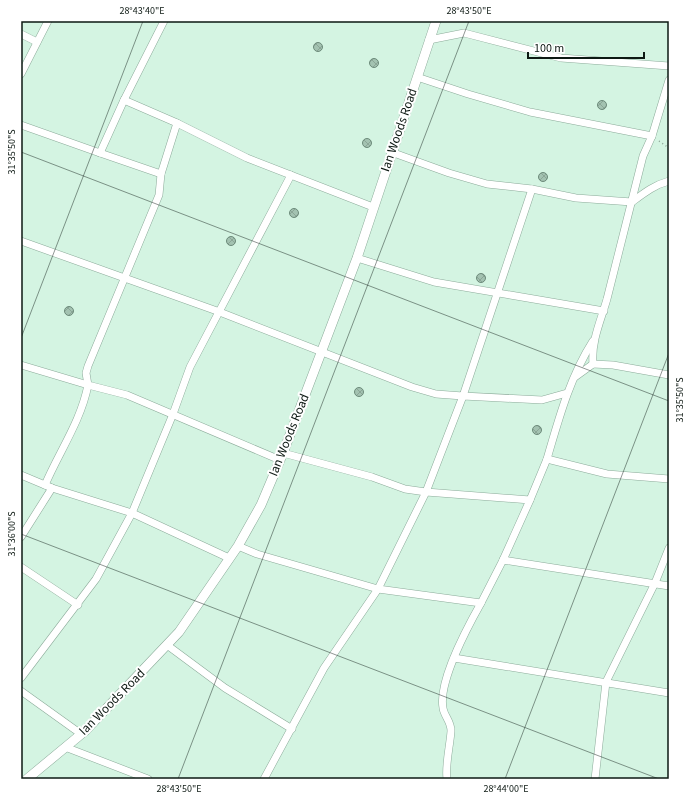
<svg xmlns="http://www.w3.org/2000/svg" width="690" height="800" font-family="'Source Sans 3',sans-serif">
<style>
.building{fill:url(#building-cross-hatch);stroke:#6c8a7a}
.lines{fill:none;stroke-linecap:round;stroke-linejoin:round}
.street-casing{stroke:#8cab9a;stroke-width:8}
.secondary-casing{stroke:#8cab9a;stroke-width:10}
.path{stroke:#8aa295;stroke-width:1.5;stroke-dasharray:1 3;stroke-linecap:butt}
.street{stroke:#fff;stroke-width:7}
.secondary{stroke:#fff;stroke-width:9}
.ticks{fill:none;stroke:#0d1913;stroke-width:1;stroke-opacity:0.45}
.labels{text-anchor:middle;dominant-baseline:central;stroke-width:4;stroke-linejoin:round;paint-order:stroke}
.street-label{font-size:13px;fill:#0d1913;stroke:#fff}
.neatline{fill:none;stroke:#0d1913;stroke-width:1.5}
.ticks-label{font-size:10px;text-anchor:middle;fill:#0d1913}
</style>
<defs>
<pattern id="building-cross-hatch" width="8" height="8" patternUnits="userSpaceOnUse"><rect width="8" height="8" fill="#a3c2b1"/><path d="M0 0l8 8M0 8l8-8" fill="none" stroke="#8ba697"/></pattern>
</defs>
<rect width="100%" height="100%" fill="#d4f4e2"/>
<g class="building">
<circle cx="318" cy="47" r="4.5"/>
<circle cx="374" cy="63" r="4.5"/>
<circle cx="602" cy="105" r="4.5"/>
<circle cx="367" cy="143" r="4.5"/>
<circle cx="543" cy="177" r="4.5"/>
<circle cx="294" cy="213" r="4.5"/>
<circle cx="231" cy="241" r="4.5"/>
<circle cx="481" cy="278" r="4.5"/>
<circle cx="69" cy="311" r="4.5"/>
<circle cx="359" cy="392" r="4.5"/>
<circle cx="537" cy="430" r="4.5"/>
</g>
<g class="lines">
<g class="street-casing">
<g id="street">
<path d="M21,34L37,42"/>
<path d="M429,40L464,33L561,58L669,66"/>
<path d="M21,74L48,21"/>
<path d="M417,77L468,94L530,112L652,136"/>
<path d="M669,80L652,136L643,156C631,204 619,251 607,299C601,320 591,341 593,364L613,365L669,375"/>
<path d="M124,100L164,21"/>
<path d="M21,125L100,153L124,100L177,123L247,158L373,207"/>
<path d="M391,152L449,173L487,184L532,189L576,198L632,202C644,193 654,185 669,181"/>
<path d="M100,153L161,174L177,123"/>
<path d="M161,174L159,195L88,366L86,373L88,385L127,395L280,460"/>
<path d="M21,241L217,311L412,387L436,394L463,396L532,189"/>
<path d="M357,258L434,282L604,311"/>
<path d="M21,365L88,385C81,421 59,452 45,485"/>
<path d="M575,377L593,364"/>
<path d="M283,453L372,477L405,489L426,492L530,500L547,459L607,474L669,479"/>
<path d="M547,459C559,418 570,377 593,341"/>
<path d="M21,475L52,488L132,513L229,558"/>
<path d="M21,537L52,488"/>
<path d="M238,546L257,554L378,589L481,603L503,560L530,500"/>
<path d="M503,560L669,586"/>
<path d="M21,567L78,605"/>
<path d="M167,645L225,688L292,729"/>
<path d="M454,658L669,693"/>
<path d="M21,678L96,579L132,513L173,414L190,367L291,175"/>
<path d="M21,691L81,734"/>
<path d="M65,747L148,779"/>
<path d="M264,779L324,668L378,589L426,492L463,396L542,400L567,393"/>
<path d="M447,779C445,765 450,746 451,731C451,721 444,716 443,708C438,682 468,626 481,603"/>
<path d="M595,779L606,682L655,583L669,548"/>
</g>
</g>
<g class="secondary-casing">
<path id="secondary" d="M27,779L85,731L179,632L238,546L261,505L283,453L357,258L436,21"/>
</g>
<path class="path" d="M659,141L669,148"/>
<use href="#street" class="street"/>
<use href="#secondary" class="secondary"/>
</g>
<path class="ticks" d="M21,152L669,401M21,338L143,21M21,534L659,779M178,779L469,21M505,779L669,353"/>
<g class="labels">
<g class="street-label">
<text transform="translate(399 130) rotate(-71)">Ian Woods Road</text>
<text transform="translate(289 435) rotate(-68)">Ian Woods Road</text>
<text transform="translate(112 702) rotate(-45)">Ian Woods Road</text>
</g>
</g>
<rect width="690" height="800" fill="none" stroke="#ffffff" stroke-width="44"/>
<path d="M528 52v6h116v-6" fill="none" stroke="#0d1913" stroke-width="2"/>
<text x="534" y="52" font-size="12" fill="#0d1913" stroke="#ffffff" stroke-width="3" paint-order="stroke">100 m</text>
<rect x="22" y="22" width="646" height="756" class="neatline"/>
<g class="ticks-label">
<text x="142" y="14">28°43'40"E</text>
<text x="469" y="14">28°43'50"E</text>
<text transform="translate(11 152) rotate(-90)" y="4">31°35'50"S</text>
<text transform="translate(679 400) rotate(-90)" y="4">31°35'50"S</text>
<text transform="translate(11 534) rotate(-90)" y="4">31°36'00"S</text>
<text x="179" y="792">28°43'50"E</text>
<text x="506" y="792">28°44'00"E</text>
</g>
</svg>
